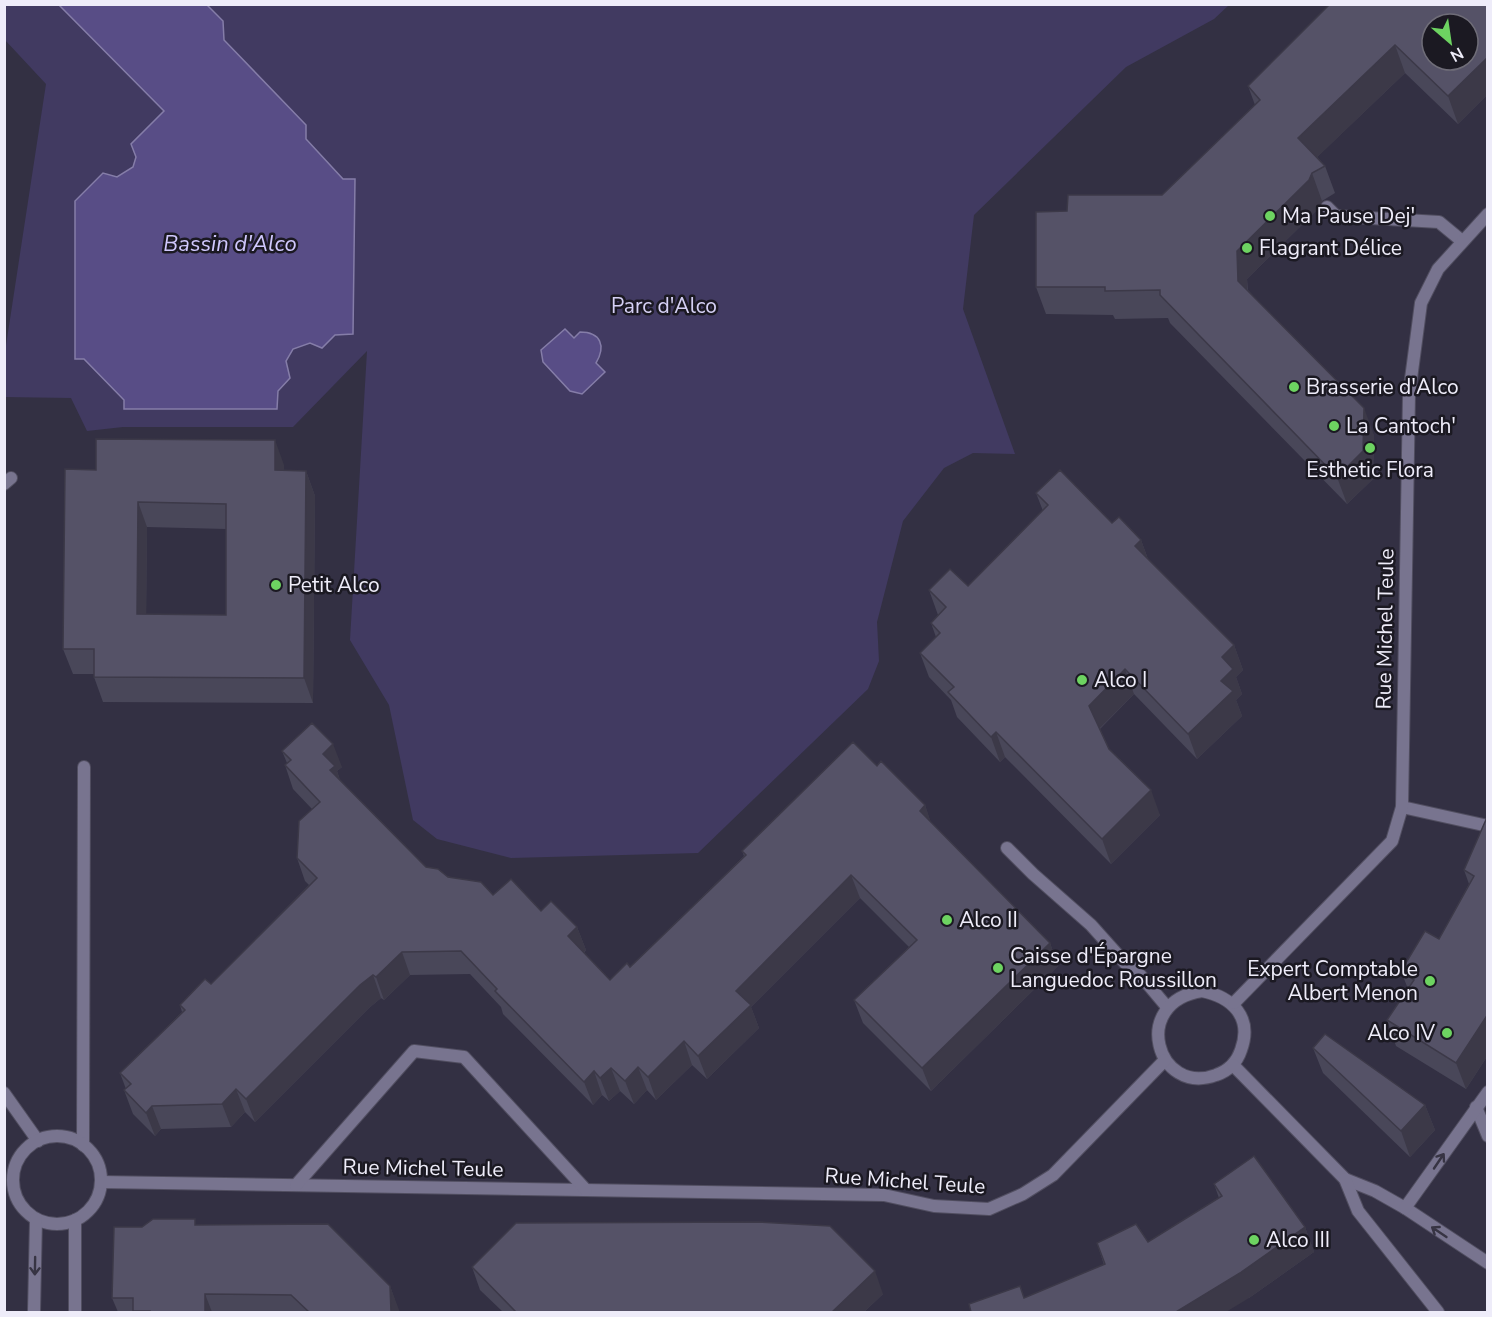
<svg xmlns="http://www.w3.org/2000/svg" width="1492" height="1317" font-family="'Nunito Sans',sans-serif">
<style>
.green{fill:#413a61}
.water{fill:#584d86;stroke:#857da8;stroke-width:1.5}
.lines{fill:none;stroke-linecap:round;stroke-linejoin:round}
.lane-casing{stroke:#514e60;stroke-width:14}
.street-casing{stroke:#514e60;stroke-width:14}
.lane{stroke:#78748f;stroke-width:12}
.street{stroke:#78748f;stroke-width:12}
.wall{fill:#494759;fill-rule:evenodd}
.shaded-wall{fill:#3c3948}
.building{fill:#555267;stroke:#3c3948;stroke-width:1.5;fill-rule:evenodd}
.oneway{stroke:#373443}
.poi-dot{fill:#6dd361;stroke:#1b1922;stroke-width:2}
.labels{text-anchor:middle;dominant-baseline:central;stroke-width:5;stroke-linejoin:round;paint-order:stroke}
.poi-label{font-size:21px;fill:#eeecf9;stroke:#1b1922;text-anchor:start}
.park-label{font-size:21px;fill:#d5d0f4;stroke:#1b1922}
.street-label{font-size:21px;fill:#eeecf9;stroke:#1b1922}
.water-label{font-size:22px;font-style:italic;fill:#d0c8fd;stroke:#1b1922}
</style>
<rect width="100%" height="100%" fill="#333043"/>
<path class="green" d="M5,4L1229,5L1214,19L1126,67L974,215L963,309L1015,454L973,453L944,468L903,521L877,622L879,661L868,689L698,853L511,858L437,839L413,820L389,705L350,640L367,351L293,427H123L87,431L71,398L5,397V352L46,84L5,40Z"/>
<g class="water">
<path d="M59,5H207L223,21L224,40L306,125V139L343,179H355L353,334L335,335L322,348L310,343L293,349L286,361L290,378L278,391L277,409H124V400L84,359H75V201L103,173L117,177L133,167L136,157L131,144L164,111Z"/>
<path d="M565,329L574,338L580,332C601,332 606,346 596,363L605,372L582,394L570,391L543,362L541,350Z"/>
</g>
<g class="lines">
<g class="lane-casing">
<g id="lane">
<path d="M1327,207L1336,216L1439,222L1462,241"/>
<path d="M1007,848L1033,874L1091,925L1125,963L1141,976L1167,1007"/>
<path d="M1476,1107L1488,1136"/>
<path d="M83,1145L84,767"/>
</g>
</g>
<g class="street-casing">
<g id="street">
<path d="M4,484L11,478"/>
<path d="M1402,807L1488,826"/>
<path d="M1202,991C1232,997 1253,1017 1241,1050C1237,1062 1228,1071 1216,1075C1157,1097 1129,1002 1202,991Z"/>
<path d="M1234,1003L1392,841L1402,807L1409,394L1421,303L1438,269L1488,214"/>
<path d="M1233,1065L1345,1179L1375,1191L1405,1208L1488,1263"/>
<path d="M4,1093L38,1141"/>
<circle cx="57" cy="1180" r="44"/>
<path d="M1345,1179L1358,1211L1438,1312"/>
<path d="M101,1182L884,1195L934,1206L989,1209L1023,1194L1053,1175L1165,1060"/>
<path d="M296,1185L414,1051L464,1057L586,1190"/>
<path d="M1405,1208L1488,1092"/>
<path d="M75,1220V1312"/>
<path d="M34,1312L36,1219"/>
</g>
</g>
<use href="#lane" class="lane"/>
<use href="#street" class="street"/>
</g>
<g class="wall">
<path d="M1488,4V94L1458,124L1405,73L1317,157L1325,166L1335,193L1322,201L1319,208L1247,279L1248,290L1374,435L1373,479L1347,504L1170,323L1168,318L1115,319L1113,315L1046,314L1036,287L1067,211L1162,195L1255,105L1248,86Z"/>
<path d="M284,465V470L306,471L315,496L313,703L103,702L94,677V674H73L63,649L96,470ZM147,527L226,529V615L146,614Z"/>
<path d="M1036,493L1112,523L1141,540L1148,559L1234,645L1243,670L1236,677L1242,694L1236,700L1242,716L1197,759L1134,694L1100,729L1109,749L1160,815L1111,864L1005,757L1000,762L957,717L951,700L929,677L920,653L936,637L931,623L938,615L929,590L968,586L1043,511Z"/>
<path d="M282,751L342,767L337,771L340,780L426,867L493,895L541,911L577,927L586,950L584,953L610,980L630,967L744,856L742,851L877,766L925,805L930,821L1050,943L1058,966L931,1091L863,1023L854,1000L909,947L860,898L751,1007L759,1028L707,1079L692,1065L656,1100L647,1090L634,1104L620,1091L609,1101L602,1095L593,1105L503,1014L501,1007L470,974L410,975L384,1000L381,998L369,1008L255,1122L245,1112L231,1127L161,1129L155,1136L133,1114L124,1090L126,1089L120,1073L182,1012L180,1005L211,984L309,885L305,881L297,858L312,809L293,789L285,765L287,763Z"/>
<path d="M1488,815V1055L1466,1089L1396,1046L1387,1020L1408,989L1401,971L1439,939L1469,884L1464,870Z"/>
<path d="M1313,1048L1425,1105L1435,1130L1410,1157L1323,1073Z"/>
<path d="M1214,1184L1305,1227L1314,1252L1249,1298H1024L1104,1265L1097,1243L1148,1242L1219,1198Z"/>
<path d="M197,1225L390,1286L399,1312H118L112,1298L142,1227Z"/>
<path d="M472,1267L883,1294L864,1312H503L480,1290Z"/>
</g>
<g class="shaded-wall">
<path d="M1395,45L1405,73L1308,166L1298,138Z"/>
<path d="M1488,57V94L1458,124L1448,96Z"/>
<path d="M1312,173L1322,201L1319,208L1247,279L1248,308L1238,281L1237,251Z"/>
<path d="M1364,408L1374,435L1373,479L1347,504L1337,477Z"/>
<path d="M275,440L284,465V495L275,470Z"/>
<path d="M306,471L315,496L313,703L304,678Z"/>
<path d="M138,502L147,527L146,639L137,614Z"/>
<path d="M1141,540L1150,565L1135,546Z"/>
<path d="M1234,645L1243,670L1236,677L1242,694L1236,700L1242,716L1197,759L1188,734L1221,681L1222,657Z"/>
<path d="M1125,669L1134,694L1098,730L1089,706Z"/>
<path d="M996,732L1005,757L1000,762L991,737Z"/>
<path d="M333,744L342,767L337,771L343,789L338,793L323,754Z"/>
<path d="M1151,790L1160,815L1111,864L1102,839Z"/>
<path d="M925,805L933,828L920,811Z"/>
<path d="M851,875L860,898L751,1007L759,1028L707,1079L698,1056L736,991Z"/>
<path d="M577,927L586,950L576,960L568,936Z"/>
<path d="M1050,943L1058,966L931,1091L922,1068Z"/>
<path d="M402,952L410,975L384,1000L376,977Z"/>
<path d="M373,975L381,998L369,1008L255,1122L246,1099L360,985Z"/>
<path d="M1488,1014V1055L1466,1089L1456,1063Z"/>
<path d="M684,1041L692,1065L656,1100L648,1077Z"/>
<path d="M638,1067L647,1090L634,1104L625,1081Z"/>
<path d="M611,1068L620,1091L609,1101L600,1078Z"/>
<path d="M594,1071L602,1095L593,1105L584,1082Z"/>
<path d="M236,1089L245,1112L231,1127L222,1104Z"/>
<path d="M1425,1105L1435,1130L1410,1157L1401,1131Z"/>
<path d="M152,1106L161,1129L155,1136L146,1113Z"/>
<path d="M1305,1227L1314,1252L1249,1298L1226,1312H1176Z"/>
<path d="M875,1271L883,1294L864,1312H832Z"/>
<path d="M390,1286L399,1310V1312H391Z"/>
<path d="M205,1294L212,1312H205Z"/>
</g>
<g class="building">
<path d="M1330,4H1488V57L1448,96L1395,45L1298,138L1325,166L1312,173L1309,180L1237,251L1238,281L1364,408L1363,451L1337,477L1160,295V290L1105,291V287H1036V212L1067,211L1068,195H1162L1260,100L1248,86ZM1432,24H1468V60H1432Z"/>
<path d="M96,439L275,440V470L306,471L304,678L94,677V649H63L65,469L96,470ZM138,502L226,504V615L137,614Z"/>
<path d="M1060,470L1112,523L1119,517L1141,540L1135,546L1234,645L1222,657L1233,669L1221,681L1233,691L1188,734L1125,669L1089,706L1109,749L1151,790L1102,839L996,732L991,737L948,692L954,687L920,653L940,633L931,623L946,607L929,590L950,569L968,586L1048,505L1036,493Z"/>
<path d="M312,723L333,744L323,754L335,766L330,770L426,867L438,869L448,877L481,882L493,895L511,879L541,911L551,901L577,927L568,936L610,980L627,963L630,967L746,855L742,851L853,742L877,766L881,761L925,805L920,811L1050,943L922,1068L854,1000L917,940L851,875L736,991L751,1005L698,1056L684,1041L648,1077L638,1067L625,1081L611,1068L600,1078L594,1071L584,1082L495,991L497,989L461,951L402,952L376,977L373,975L360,985L246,1099L236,1089L222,1104L152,1106L146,1113L124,1090L131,1084L120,1073L185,1010L180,1005L205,979L211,984L317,878L297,858L299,821L320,802L285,765L291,760L282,751Z"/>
<path d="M1488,815V1014L1456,1063L1387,1020L1414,980L1401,971L1425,931L1439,939L1474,876L1464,870Z"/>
<path d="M1325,1034L1425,1105L1401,1131L1313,1048Z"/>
<path d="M1254,1156L1305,1227L1240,1273L1176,1312H971L969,1304L1020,1286L1024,1298L1105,1264L1097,1243L1136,1224L1148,1242L1222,1196L1214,1184Z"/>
<path d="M153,1219H195V1225L328,1224L390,1286L391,1312H309L291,1295L205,1294V1312H150V1311H133V1298H112L114,1227H142Z"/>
<path d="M759,1222L830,1226L875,1271L832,1312H516L472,1267L516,1223Z"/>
</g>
<defs><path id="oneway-shaft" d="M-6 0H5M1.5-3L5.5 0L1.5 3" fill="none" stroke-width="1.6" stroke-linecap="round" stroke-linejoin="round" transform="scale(1.5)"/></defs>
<g class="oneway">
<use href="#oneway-shaft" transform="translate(1439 1161) rotate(-56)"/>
<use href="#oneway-shaft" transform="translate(1439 1232) rotate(-146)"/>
<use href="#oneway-shaft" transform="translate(35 1266) rotate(91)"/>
</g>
<g class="poi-dot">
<circle cx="1270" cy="216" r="6"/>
<circle cx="1247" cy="248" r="6"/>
<circle cx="1294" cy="387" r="6"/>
<circle cx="1334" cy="426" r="6"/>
<circle cx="1370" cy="448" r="6"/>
<circle cx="276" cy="585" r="6"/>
<circle cx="1082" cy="680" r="6"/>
<circle cx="947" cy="920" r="6"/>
<circle cx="998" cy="968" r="6"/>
<circle cx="1430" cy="981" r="6"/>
<circle cx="1447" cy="1033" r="6"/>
<circle cx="1254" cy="1240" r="6"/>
</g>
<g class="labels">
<g class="poi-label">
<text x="1282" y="216">Ma Pause Dej'</text>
<text x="1259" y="248">Flagrant Délice</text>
<text x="1306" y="387">Brasserie d'Alco</text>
<text x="1346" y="426">La Cantoch'</text>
<text x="1370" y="470" text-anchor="middle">Esthetic Flora</text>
<text x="288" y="585">Petit Alco</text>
<text x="1094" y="680">Alco I</text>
<text x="959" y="920">Alco II</text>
<text x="1010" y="956">Caisse d'Épargne<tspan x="1010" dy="24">Languedoc Roussillon</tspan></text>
<text x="1418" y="969" text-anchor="end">Expert Comptable<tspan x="1418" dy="24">Albert Menon</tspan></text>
<text x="1435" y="1033" text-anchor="end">Alco IV</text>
<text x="1266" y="1240">Alco III</text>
</g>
<g class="park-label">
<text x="664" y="306">Parc d'Alco</text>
</g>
<g class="street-label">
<text transform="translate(1385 629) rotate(-89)">Rue Michel Teule</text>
<text transform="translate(423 1168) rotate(1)">Rue Michel Teule</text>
<text transform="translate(905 1181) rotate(4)">Rue Michel Teule</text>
</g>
<g class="water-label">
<text x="230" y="244">Bassin d'Alco</text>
</g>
</g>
<rect width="1492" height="1317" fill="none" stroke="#eeecf9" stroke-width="12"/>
<g transform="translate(1450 42) rotate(151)"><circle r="28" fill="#1b1922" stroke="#6f6d78" stroke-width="1.5"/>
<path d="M0-4.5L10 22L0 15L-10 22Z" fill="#6dd361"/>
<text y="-9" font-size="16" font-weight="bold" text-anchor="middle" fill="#eeecf9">N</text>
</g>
</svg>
